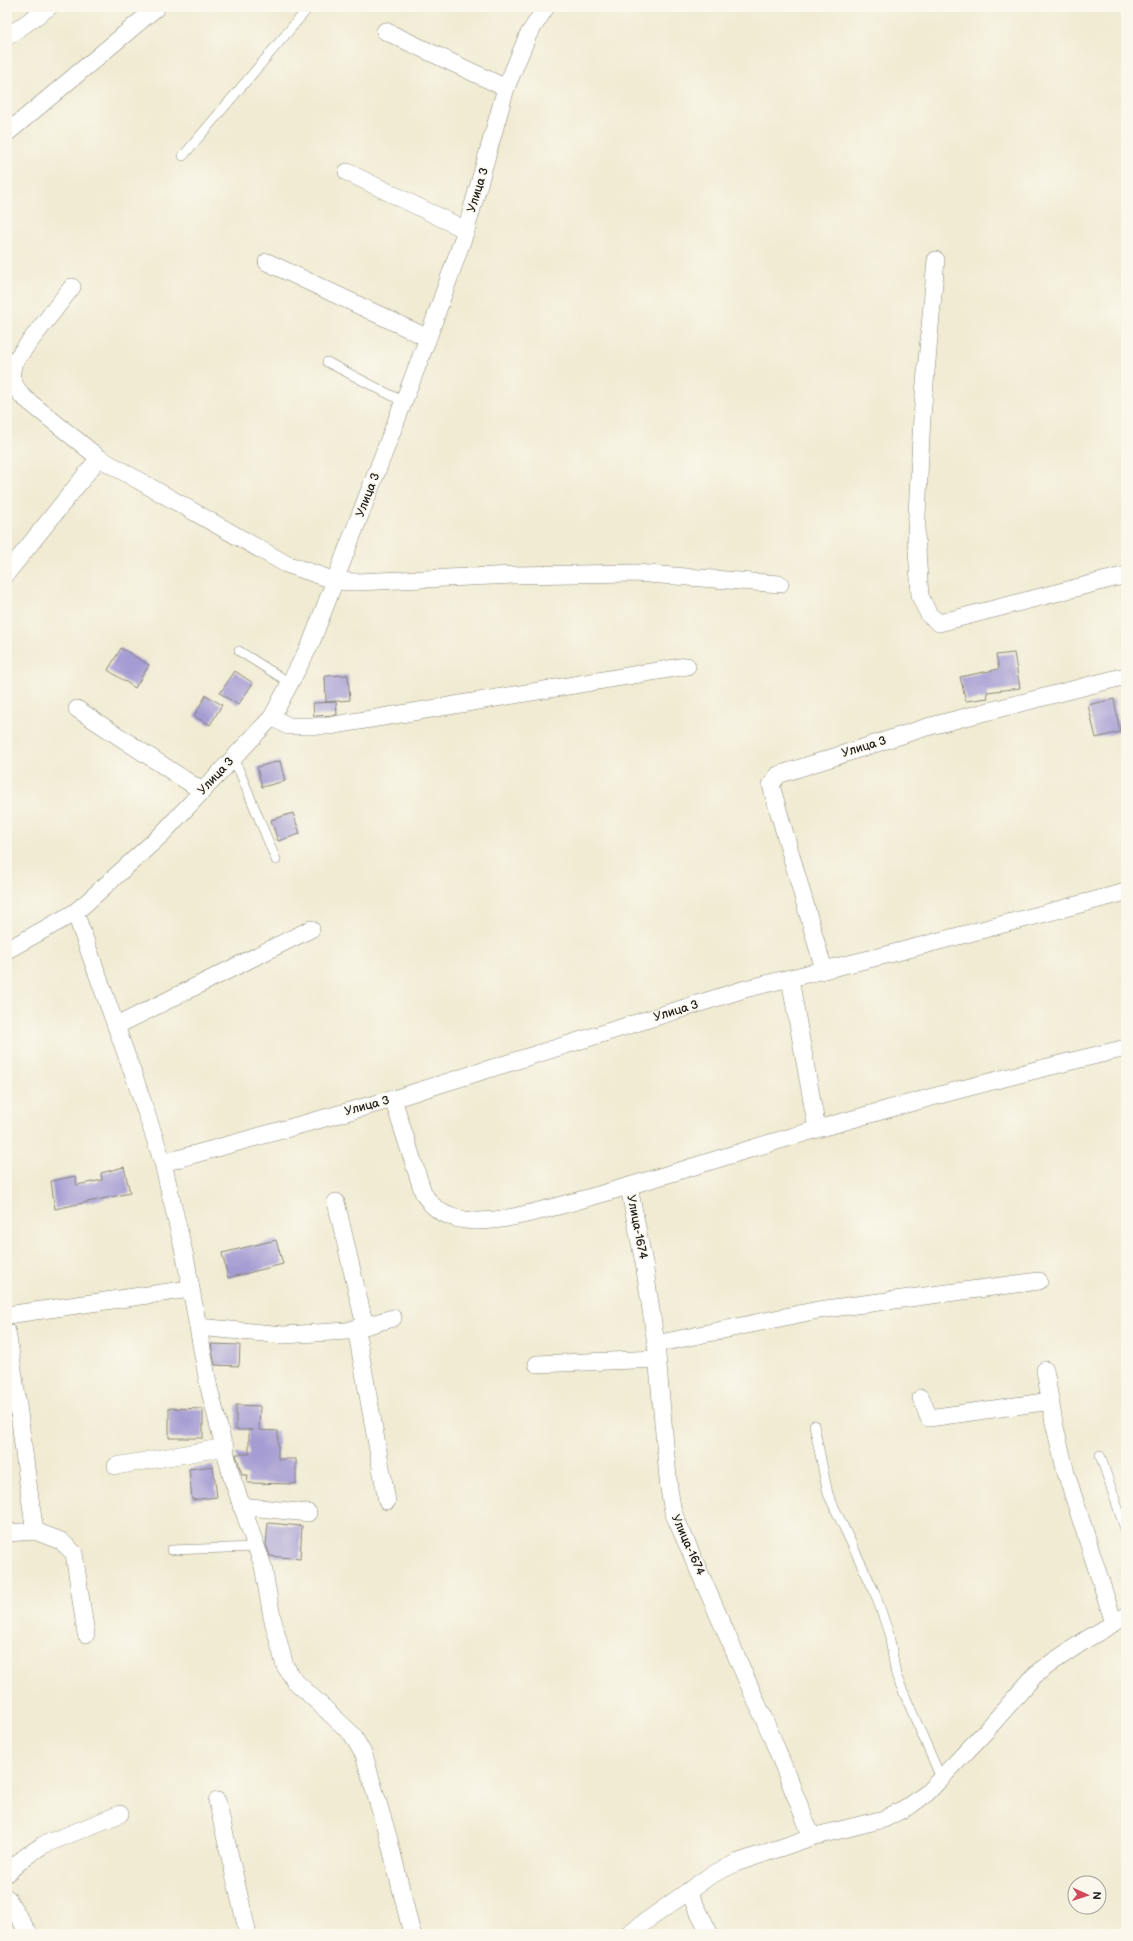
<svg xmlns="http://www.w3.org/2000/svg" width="1133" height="1941" font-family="'Balsamiq Sans',sans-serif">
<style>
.building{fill:#a59cd3}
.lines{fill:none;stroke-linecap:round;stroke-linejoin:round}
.service-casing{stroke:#868477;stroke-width:10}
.minor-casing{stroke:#868477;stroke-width:18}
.service{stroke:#fff;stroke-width:9}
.minor{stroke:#fff;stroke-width:17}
.labels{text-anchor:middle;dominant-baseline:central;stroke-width:3;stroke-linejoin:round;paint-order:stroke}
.street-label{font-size:12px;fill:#1c1c1c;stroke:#fbf7ec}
</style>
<rect width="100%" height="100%" fill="#fbf7ec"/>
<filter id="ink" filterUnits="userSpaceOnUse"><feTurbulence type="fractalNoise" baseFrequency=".025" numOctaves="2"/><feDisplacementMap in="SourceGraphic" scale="8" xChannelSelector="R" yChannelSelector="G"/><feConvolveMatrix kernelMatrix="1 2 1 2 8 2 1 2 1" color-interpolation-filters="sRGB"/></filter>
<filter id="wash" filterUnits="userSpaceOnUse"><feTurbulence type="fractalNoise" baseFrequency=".012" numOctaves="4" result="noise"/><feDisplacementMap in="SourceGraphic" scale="16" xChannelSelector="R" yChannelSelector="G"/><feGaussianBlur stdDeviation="0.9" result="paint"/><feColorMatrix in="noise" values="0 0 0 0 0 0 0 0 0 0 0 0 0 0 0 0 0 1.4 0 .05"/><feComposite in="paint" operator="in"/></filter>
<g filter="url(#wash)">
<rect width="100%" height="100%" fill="#f0ebd2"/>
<g id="blocks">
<g class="building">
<path d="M121,648L149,665L135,688L108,670Z"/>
<path d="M1014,653L1020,688L987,692L988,698L966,701L960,677L999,669L996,655Z"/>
<path d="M235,671L253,683L238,705L220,693Z"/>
<path d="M348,675L350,700L326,702L325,676Z"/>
<path d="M206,695L222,705L210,725L194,716Z"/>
<path d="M1114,699L1120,732L1096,738L1088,705Z"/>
<path d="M336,702L337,715L314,716L313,703Z"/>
<path d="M280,761L285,781L262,787L257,767Z"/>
<path d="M293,813L300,834L278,841L271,820Z"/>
<path d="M124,1167L130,1193L55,1209L51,1181L75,1176L77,1185L102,1180L101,1173Z"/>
<path d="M276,1240L283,1264L228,1278L222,1253Z"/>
<path d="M211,1344L240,1345L239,1366L215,1365Z"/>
<path d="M236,1405L260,1406L259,1430L278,1431V1459H296V1484L247,1483L248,1475H242L236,1454H249V1430H253H236Z"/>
<path d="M169,1408L203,1409V1438H169Z"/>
<path d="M213,1466L217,1497L192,1500L189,1469Z"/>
<path d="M268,1523L302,1526L300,1559L270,1556L266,1545Z"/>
</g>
</g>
</g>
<g filter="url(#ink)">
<use href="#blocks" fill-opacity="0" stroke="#868477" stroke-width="1"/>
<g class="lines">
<g class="service-casing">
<g id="service">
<path d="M183,156L309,7"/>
<path d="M327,362L404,402"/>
<path d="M239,651L290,683"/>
<path d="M232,759L239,770L276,860"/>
<path d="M814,1425L828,1494L875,1593L889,1634L896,1675L941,1778"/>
<path d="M1100,1455L1126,1532"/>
<path d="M171,1550L256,1547"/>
</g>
</g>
<g class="minor-casing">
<g id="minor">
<path d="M385,31L506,88"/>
<path d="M7,37L49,7"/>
<path d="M7,133L157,7"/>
<path d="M347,172L466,230"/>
<path d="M936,260L922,417L916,534L920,596L929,615L939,623L1126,575"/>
<path d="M267,262L428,338"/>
<path d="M72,287L14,362C9,379 12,382 22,396L99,458L286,564L336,581L356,582L515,575L635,573L780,584"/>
<path d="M7,573L99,458"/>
<path d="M77,709L202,791"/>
<path d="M272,717L288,726H329L687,666"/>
<path d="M75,912L135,1079L163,1163L186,1261L209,1388L232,1478L263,1566L272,1617L285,1666L295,1681L352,1734L364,1755L389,1840L412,1934"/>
<path d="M7,950L74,913L86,903L161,835L272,717L311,643L428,338L466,230L506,88L528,35L546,7"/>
<path d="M824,970L771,785L778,775L927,727L1126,676"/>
<path d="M790,979L817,1129"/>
<path d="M116,1026L311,929"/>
<path d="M393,1099L423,1192C433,1212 452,1220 475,1221C507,1221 542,1210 573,1202C631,1186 689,1168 747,1150C872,1112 999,1078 1126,1048"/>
<path d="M163,1163L393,1099L745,989L886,955L1126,892"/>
<path d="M629,1187L644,1263L656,1344L669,1489L673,1512L771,1735L812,1837"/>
<path d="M336,1202L365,1326"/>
<path d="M7,1315L190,1289"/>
<path d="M198,1327L284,1335L347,1331L393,1318"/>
<path d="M356,1328L387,1501"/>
<path d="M7,1332C19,1398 24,1465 35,1531"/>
<path d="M656,1344L818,1310L1039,1281"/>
<path d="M537,1364L657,1359"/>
<path d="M1045,1370L1054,1423L1066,1473L1114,1623"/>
<path d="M921,1398L929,1418L1051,1401"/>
<path d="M116,1466L226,1447"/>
<path d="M241,1506L308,1513"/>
<path d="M7,1533L35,1531L61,1541L74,1553L86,1634"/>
<path d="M217,1801L248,1934"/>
<path d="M7,1873L25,1857L43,1845L120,1814"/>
<path d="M688,1891L710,1934"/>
<path d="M7,1898L29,1934"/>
<path d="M628,1934L711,1875L736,1863L812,1837L884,1819L911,1805L927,1793L984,1733L1035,1675L1054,1661L1087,1639L1126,1616"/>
</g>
</g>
<use href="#service" class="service"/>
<use href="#minor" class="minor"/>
</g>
</g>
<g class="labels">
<g class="street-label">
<text transform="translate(478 190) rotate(-73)">Улица 3</text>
<text transform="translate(368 495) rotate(-69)">Улица 3</text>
<text transform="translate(864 747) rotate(-17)">Улица 3</text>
<text transform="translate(216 776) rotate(-47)">Улица 3</text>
<text transform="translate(676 1011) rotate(-17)">Улица 3</text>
<text transform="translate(367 1106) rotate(-15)">Улица 3</text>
<text transform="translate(637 1227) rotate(79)">Улица-1674</text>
<text transform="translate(688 1545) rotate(66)">Улица-1674</text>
</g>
</g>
<rect width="1133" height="1941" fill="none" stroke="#fbf7ec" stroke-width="24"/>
<g transform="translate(1087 1895) rotate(93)"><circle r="19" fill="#fbf7ec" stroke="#a29f99"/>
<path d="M0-3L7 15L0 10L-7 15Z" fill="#d1495b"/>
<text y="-6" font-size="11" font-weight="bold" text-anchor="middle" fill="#1c1c1c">N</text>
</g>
</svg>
